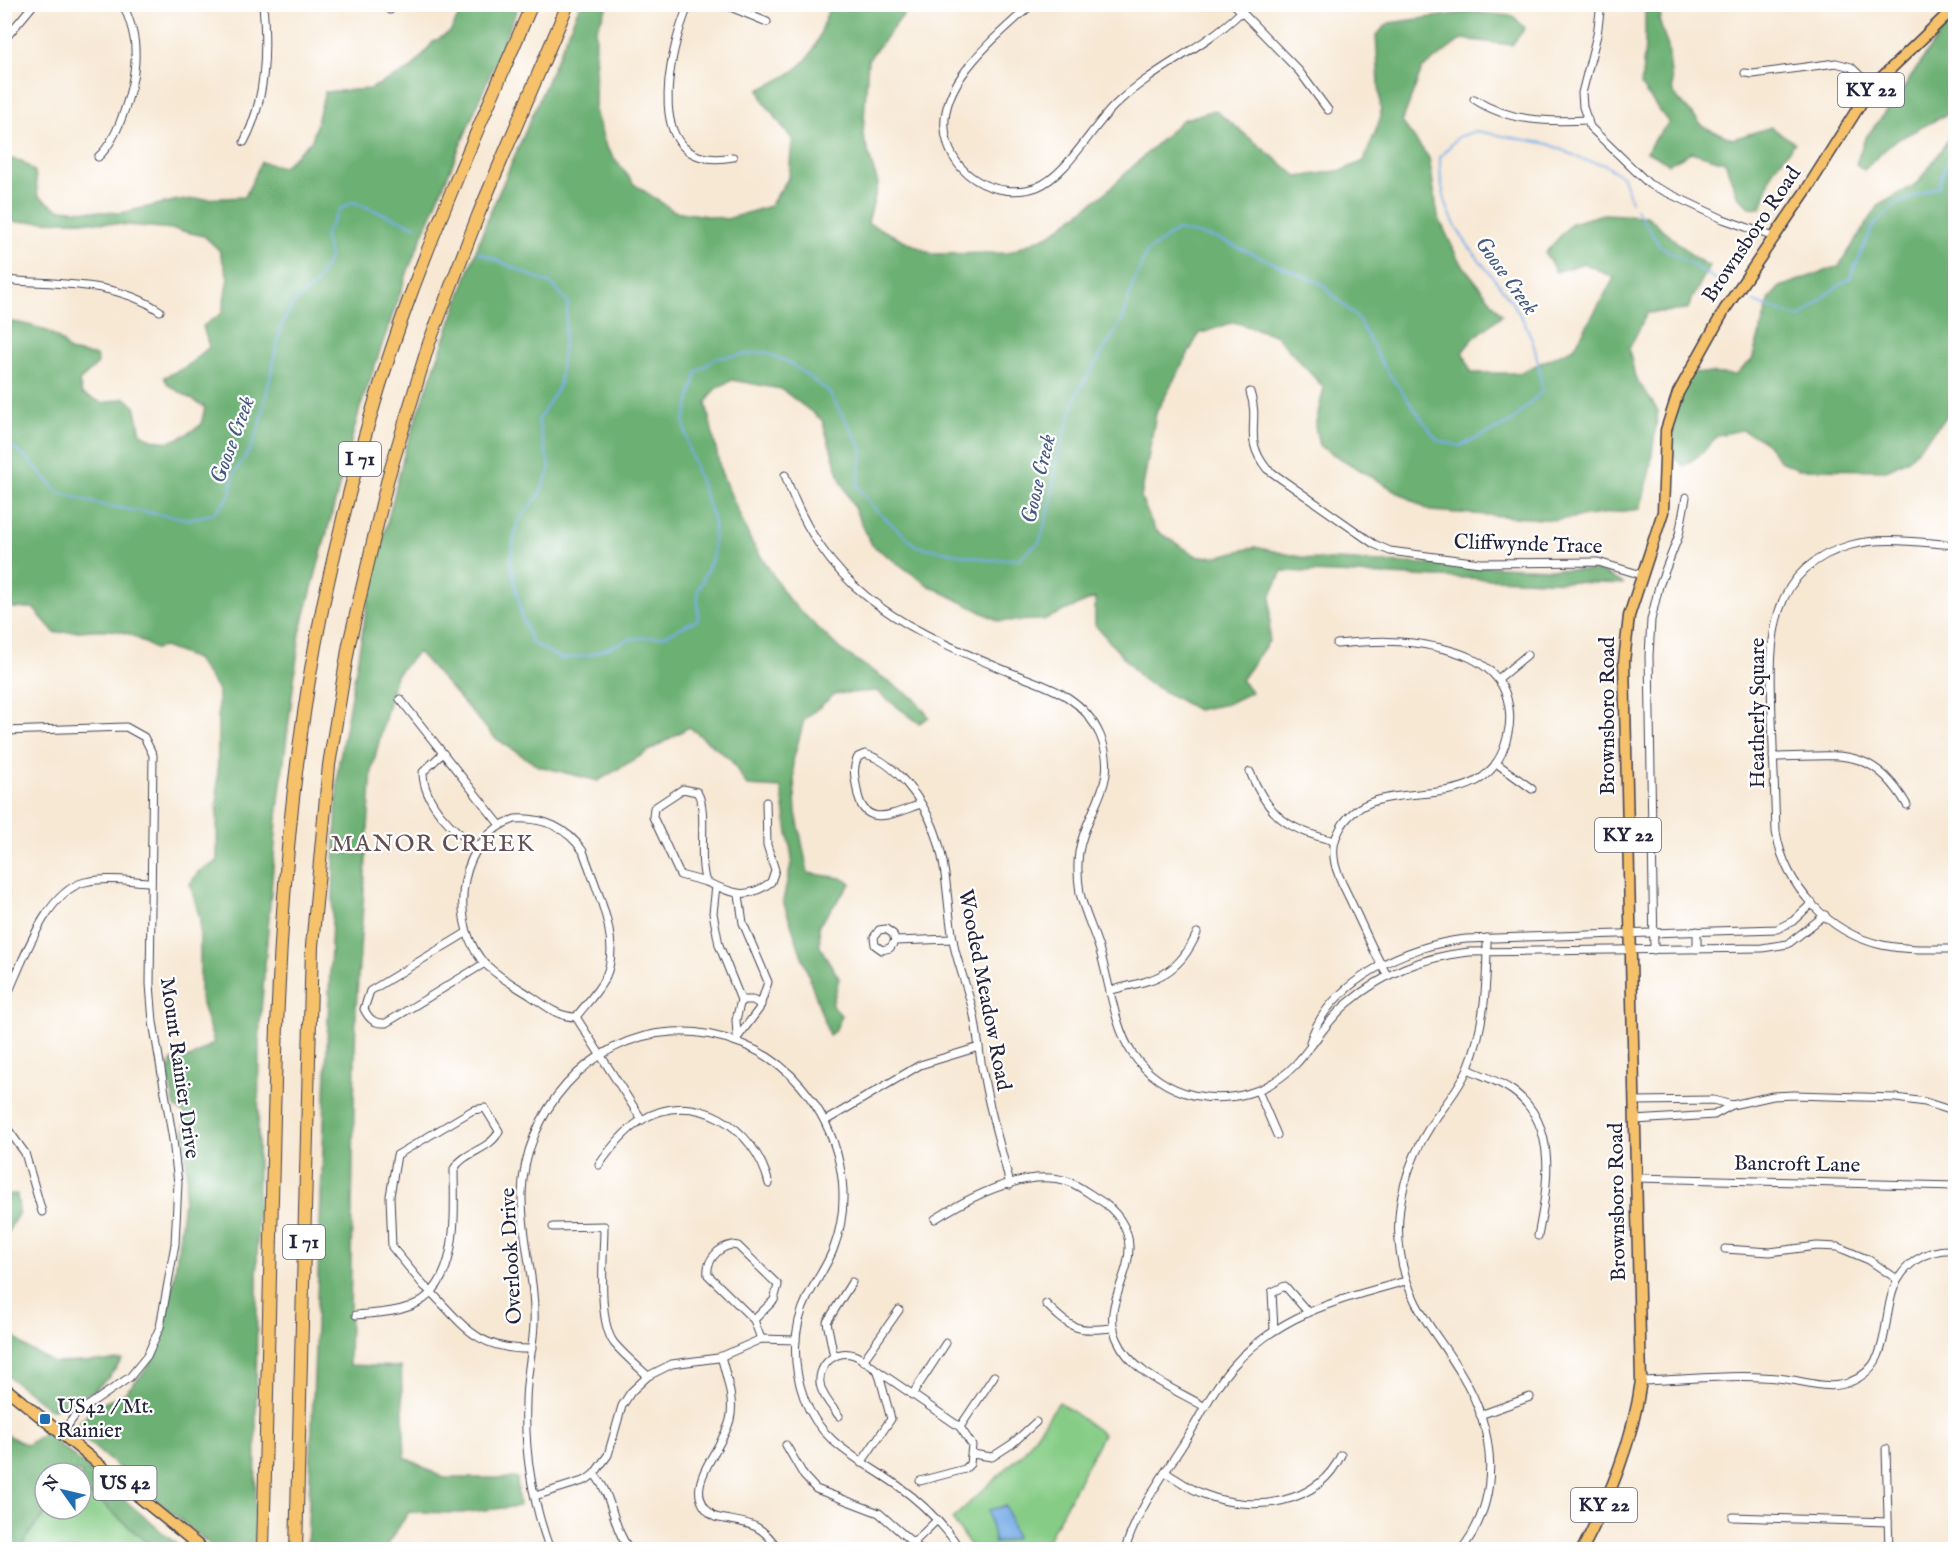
<svg xmlns="http://www.w3.org/2000/svg" width="1960" height="1554" font-family="'IM FELL English',serif">
<style>
.green{fill:#86cc86;stroke:#547760;stroke-width:1.5}
.forest{fill:#6cb073;stroke:#476957;stroke-width:1.5}
.water{fill:#7aaee7;stroke:#4e6891;stroke-width:1.5}
.lines{fill:none;stroke-linecap:round;stroke-linejoin:round}
.stream{stroke:#7aaee7;stroke-width:2}
.street-casing{stroke:#424052;stroke-width:9}
.primary-casing{stroke:#424052;stroke-width:13}
.highway-casing{stroke:#424052;stroke-width:14}
.street{stroke:#fff;stroke-width:7}
.primary{stroke:#f5c16b;stroke-width:10}
.highway{stroke:#f5c16b;stroke-width:12}
.poi-dot{fill:#1f6fb2;stroke:#fff;stroke-width:2}
.labels{text-anchor:middle;dominant-baseline:central;stroke-width:4.5;stroke-linejoin:round;paint-order:stroke}
.shield{fill:#fff;stroke:#646476;stroke-width:1.5}
.shield-label{font-size:20px;font-weight:bold;fill:#22223b}
.street-label{font-size:21px;fill:#22223b;stroke:#fff}
.poi-label{font-size:21px;fill:#22223b;stroke:#fff;text-anchor:start}
.water-label{font-size:22px;font-style:italic;fill:#455a80;stroke:#fff}
.quarter-label{font-size:24px;letter-spacing:1.5px;fill:#624e53;stroke:#fff}
</style>
<rect width="100%" height="100%" fill="#fff"/>
<filter id="ink" filterUnits="userSpaceOnUse"><feTurbulence type="fractalNoise" baseFrequency=".0167" numOctaves="2"/><feDisplacementMap in="SourceGraphic" scale="12" xChannelSelector="R" yChannelSelector="G"/><feConvolveMatrix kernelMatrix="1 2 1 2 8 2 1 2 1" color-interpolation-filters="sRGB"/></filter>
<filter id="wash" filterUnits="userSpaceOnUse"><feTurbulence type="fractalNoise" baseFrequency=".008" numOctaves="4" result="noise"/><feDisplacementMap in="SourceGraphic" scale="24" xChannelSelector="R" yChannelSelector="G"/><feGaussianBlur stdDeviation="1.35" result="paint"/><feColorMatrix in="noise" values="0 0 0 0 0 0 0 0 0 0 0 0 0 0 0 0 0 1.4 0 .05"/><feComposite in="paint" operator="in"/></filter>
<g filter="url(#wash)">
<rect width="100%" height="100%" fill="#f7e8d4"/>
<g class="green">
<path d="M1059,1402L1103,1434L1048,1540L1049,1549H973L952,1519L1023,1453Z"/>
<path d="M93,1495L154,1549L21,1550L29,1532L49,1509H81V1501Z"/>
</g>
<g class="forest">
<path d="M465,5H519L409,268L360,408L300,633L278,808L259,1036L255,1549H215L76,1432L79,1422L94,1408L125,1393L145,1371L157,1349L173,1287L187,1177L184,1131L187,1116L175,1107L169,1080L171,1061L190,1058L214,1043L200,998V919L190,884L199,871L217,862L218,690L196,659L164,647L155,649C146,645 135,635 126,633C101,626 79,632 55,633L33,608H4L5,321C29,324 56,328 69,351L96,356L98,364L79,381L82,394L103,403L125,398L135,406L141,434C168,449 179,439 201,425L205,407L168,385L164,377L186,367L209,347L203,326L222,313L228,277L219,250L204,236L173,229L82,221L5,222V158L22,161L35,172L38,196L58,209L121,213L178,200L245,197L261,162L283,167L312,140L325,92L370,89L412,68L433,42L450,32Z"/>
<path d="M580,5H608L596,30L595,111L606,147L634,184L674,211L727,219L770,206L789,177L792,139L764,102L759,90C812,64 812,59 830,5H911L868,60L863,135L878,184L868,223L932,254L1008,253L1051,234L1104,194L1182,120L1215,110L1298,177L1343,170L1364,161L1381,117L1376,35L1389,23L1470,12L1513,16L1525,28L1512,45L1462,39L1422,69L1402,122L1429,158L1438,216L1458,259L1502,315L1473,339L1463,351L1471,373H1519L1574,348L1614,278L1584,263L1556,272L1545,253L1572,223L1603,214L1647,216L1695,258L1709,266L1687,310L1647,313L1629,349L1635,377L1658,411L1649,476L1640,509L1556,520L1430,511L1319,446L1315,426L1324,388L1275,335L1234,322L1199,334L1156,413L1141,498L1155,530L1198,557L1219,556L1255,547L1310,559L1599,571L1624,584L1282,571L1271,595L1269,641L1241,680L1252,692L1227,704L1197,710L1143,680L1095,625V598L1043,620L999,621L928,585L872,545L841,481L822,420L781,389L732,380L715,389L706,403L721,472L751,541L789,600L841,650L915,699L929,717L919,723L876,691L835,694L804,720L793,761L796,812L808,873L841,878L851,883L819,925L820,947L839,978L832,1006L841,1015L836,1030L829,1035L783,901L792,859L781,788L747,786L731,760L689,727L598,781L538,766L495,738L418,652L396,675L372,769L356,1009L349,1365L401,1367L405,1457L443,1478H517L519,1506L461,1513L409,1512L388,1543L390,1549L307,1550L338,768L368,601L405,450L487,220Z"/>
<path d="M1617,5H1665L1659,20L1668,47L1673,93L1704,127L1733,139L1771,127L1795,143L1773,170L1761,208L1749,207L1737,195L1725,162L1691,152L1669,164L1647,152L1653,141L1669,123L1641,86L1645,45V7Z"/>
<path d="M1955,14V110L1893,142L1864,170L1856,164L1865,138L1895,101L1946,24Z"/>
<path d="M1955,134L1956,379L1947,416L1909,459L1887,470L1799,469L1782,462L1763,440L1742,430L1718,435L1702,453L1684,466C1681,463 1675,459 1673,456C1664,437 1680,386 1693,372L1735,375L1752,360L1770,298L1780,287L1839,266L1879,205L1918,183L1948,140Z"/>
<path d="M5,1194H17L19,1212L5,1237Z"/>
<path d="M4,1325L25,1347L54,1363L122,1360C101,1391 85,1396 51,1410L5,1374Z"/>
<path d="M45,1432L182,1549H154L93,1495L81,1501V1473H45V1509H49L30,1532L21,1549H5V1434L27,1445Z"/>
</g>
<path class="water" d="M1006,1506L1016,1538L995,1543L988,1510Z"/>
<g class="lines">
<g class="stream">
<path d="M1636,209L1660,246L1717,280"/>
<path d="M478,252L553,285L568,303L559,386L538,421L550,469L539,495L517,523L510,560L522,618L532,643L561,659L590,655L630,639L664,636L698,619V590L713,557L714,522L688,447L684,421L697,372L716,358L766,352L790,363L828,391L863,450L857,486L873,507L916,546L990,560L1019,559L1040,541L1051,502L1056,462L1076,395L1123,319L1133,284L1147,252L1177,230L1216,238L1322,284L1358,319L1384,367L1437,440L1460,446L1510,423L1542,391C1540,367 1535,341 1523,320C1489,259 1438,236 1440,157L1458,137L1476,131L1549,144L1584,160L1605,165L1623,177L1631,201"/>
<path d="M1754,302L1800,318L1827,294L1850,278L1873,226L1897,204L1939,186L1946,163L1956,154"/>
<path d="M4,440L31,462L58,492L102,505L188,519L213,514L229,497L234,473L251,448L260,424L281,326L292,305L316,284L330,256L324,236L340,209L353,202L418,227"/>
</g>
</g>
</g>
<g filter="url(#ink)">
<g class="lines">
<g class="street-casing">
<g id="street">
<path d="M689,4C668,53 640,174 733,157"/>
<path d="M723,4L767,22"/>
<path d="M1032,4C996,38 929,87 948,145C953,159 963,172 976,180C993,191 1018,194 1037,187C1067,175 1091,128 1115,105C1155,66 1210,46 1249,4"/>
<path d="M1234,4L1299,71L1328,110"/>
<path d="M1601,4L1597,35L1582,93L1583,107L1590,127L1649,184L1723,219L1774,237"/>
<path d="M390,10V4"/>
<path d="M4,40L34,4"/>
<path d="M1745,73L1753,74L1836,63L1851,67L1873,88"/>
<path d="M1474,99C1508,122 1549,122 1588,120"/>
<path d="M244,142C266,100 267,52 263,4"/>
<path d="M98,157C120,138 137,79 135,49C135,34 129,18 123,4"/>
<path d="M4,280C57,285 115,280 160,311"/>
<path d="M1250,392C1261,424 1242,438 1267,469L1374,544L1390,551L1480,563L1598,562L1642,575"/>
<path d="M785,475C825,588 893,623 997,667C1038,685 1080,690 1100,735C1121,784 1086,808 1079,852C1077,865 1078,880 1080,893C1084,912 1093,929 1099,948C1109,979 1114,1027 1132,1053C1146,1074 1168,1089 1193,1095C1230,1103 1268,1093 1295,1065C1314,1045 1326,1021 1348,1003C1384,973 1422,957 1469,952L1762,948L1788,944L1825,915"/>
<path d="M1956,545C1922,543 1884,536 1851,545C1764,569 1770,647 1772,718C1773,756 1775,794 1776,832C1785,886 1828,933 1882,945C1906,950 1932,949 1956,949"/>
<path d="M1337,644C1370,641 1403,639 1436,647C1460,652 1484,660 1499,681C1509,695 1512,717 1508,733C1489,832 1370,761 1338,833C1333,842 1333,854 1335,864C1338,878 1347,892 1353,906C1364,929 1374,953 1387,975"/>
<path d="M1498,679L1527,655"/>
<path d="M400,699L500,825"/>
<path d="M4,731L126,727L144,737L153,755L150,984L153,1022L173,1140L178,1183L175,1244L160,1327L147,1356L130,1377L76,1414L63,1432"/>
<path d="M443,753L423,772C423,802 453,832 478,846"/>
<path d="M1773,757C1836,757 1871,743 1907,805"/>
<path d="M1496,763L1532,789"/>
<path d="M1250,772C1269,817 1288,830 1335,841"/>
<path d="M921,804C894,813 863,831 857,790C855,778 852,768 858,757L865,754C896,762 923,801 934,829C949,868 946,909 955,950C960,970 968,990 973,1011C978,1033 979,1056 984,1078C990,1114 1002,1149 1010,1185"/>
<path d="M515,819C543,817 567,828 583,851C595,887 622,939 606,976C599,991 586,1004 576,1017C558,1017 546,1006 531,996C514,985 493,974 480,958C448,915 461,836 515,819Z"/>
<path d="M706,882L680,875L653,817L654,808L683,789L697,792C709,810 697,857 706,882C733,893 746,901 771,882L775,870L767,845L766,802"/>
<path d="M716,886L713,913L719,945L741,1000L736,1020L737,1035"/>
<path d="M1697,931V949"/>
<path d="M466,933L370,991L364,1009C369,1019 374,1024 386,1023L485,963"/>
<path d="M895,941L893,934L886,929L879,930L874,937L875,945L882,950L890,948L895,941L953,939"/>
<path d="M1654,950L1649,656L1651,620L1659,586L1679,535L1686,497"/>
<path d="M1111,990C1154,980 1178,977 1197,933"/>
<path d="M741,1000H753L761,1005"/>
<path d="M4,1002C22,965 44,892 85,882C106,877 130,881 151,882"/>
<path d="M576,1017L642,1120"/>
<path d="M735,1041L759,1009L768,982L743,923L739,895"/>
<path d="M1310,1042C1329,981 1407,945 1466,939L1777,929L1793,921L1812,903"/>
<path d="M1468,1069C1483,1076 1499,1081 1513,1091C1559,1124 1548,1188 1538,1236"/>
<path d="M1258,1091L1277,1135"/>
<path d="M1635,1101L1713,1100L1732,1105"/>
<path d="M1635,1120L1714,1115L1732,1105L1773,1096L1794,1095L1896,1098L1925,1102L1956,1112"/>
<path d="M825,1121L920,1065L979,1047"/>
<path d="M4,1124L25,1153L42,1212"/>
<path d="M599,1165C610,1149 623,1132 640,1121C694,1086 756,1128 769,1184"/>
<path d="M1637,1178L1956,1186"/>
<path d="M935,1219C970,1197 1024,1168 1067,1181C1078,1185 1088,1193 1098,1199C1115,1209 1129,1227 1129,1247C1130,1278 1102,1307 1117,1339C1131,1373 1175,1389 1205,1407"/>
<path d="M553,1227L604,1226C604,1254 597,1321 614,1343C624,1355 637,1366 648,1376"/>
<path d="M732,1245L738,1246L778,1285L774,1300L754,1320L708,1275C706,1261 718,1247 732,1245Z"/>
<path d="M1725,1249L1770,1252L1817,1246L1838,1247L1869,1260L1897,1279"/>
<path d="M1046,1304C1073,1331 1077,1331 1114,1328"/>
<path d="M356,1315C375,1313 393,1313 411,1306C461,1287 454,1211 454,1169C464,1151 491,1150 499,1131L485,1108L473,1110L397,1155L390,1196L392,1247L424,1286L430,1291C465,1327 477,1350 532,1349"/>
<path d="M754,1320L761,1339"/>
<path d="M1274,1330L1272,1292L1285,1286L1307,1311"/>
<path d="M721,1356C726,1376 735,1400 730,1420C722,1452 676,1490 715,1517C747,1524 759,1520 779,1550"/>
<path d="M834,1357L827,1322L852,1282"/>
<path d="M863,1361L899,1310"/>
<path d="M878,1371L960,1427L972,1445L970,1464L965,1469L920,1481"/>
<path d="M1641,1381C1690,1380 1743,1372 1792,1380C1811,1383 1832,1390 1850,1382C1906,1359 1868,1293 1916,1260C1928,1252 1942,1249 1956,1250"/>
<path d="M912,1395L946,1343"/>
<path d="M1480,1415L1530,1397"/>
<path d="M839,1416C833,1408 824,1398 821,1388C815,1368 834,1348 854,1355C862,1358 870,1365 878,1371L891,1419L861,1463"/>
<path d="M960,1427L994,1376"/>
<path d="M786,1445L804,1476L816,1489L879,1513L921,1550"/>
<path d="M1886,1449L1889,1550"/>
<path d="M972,1454L992,1457L1012,1444L1036,1422"/>
<path d="M1165,1472C1178,1480 1191,1490 1206,1495C1253,1513 1318,1505 1341,1455"/>
<path d="M594,1474C614,1496 611,1526 630,1550"/>
<path d="M535,1496L586,1480L594,1474L608,1455L622,1406L631,1392L648,1376L672,1364L718,1358L761,1339L796,1340"/>
<path d="M1733,1517L1888,1522"/>
<path d="M550,1550C533,1503 524,1451 526,1402C526,1376 533,1350 534,1324C536,1280 521,1238 522,1194C524,1113 589,1036 672,1032C720,1030 770,1049 801,1086C839,1131 855,1194 833,1250C826,1267 816,1281 808,1296C792,1328 792,1365 804,1398C821,1444 860,1459 897,1485C921,1502 944,1525 961,1550"/>
<path d="M906,1550L936,1521"/>
<path d="M1125,1550C1136,1512 1161,1479 1182,1446C1199,1420 1212,1389 1233,1366C1279,1314 1341,1299 1406,1281"/>
<path d="M1461,1550C1503,1497 1495,1430 1462,1375C1435,1329 1408,1308 1400,1251C1394,1207 1407,1162 1431,1125C1444,1106 1459,1089 1468,1068C1485,1026 1487,983 1487,938"/>
</g>
</g>
<g class="primary-casing">
<g id="primary">
<path d="M4,1387L204,1550"/>
<path d="M1582,1550C1610,1496 1633,1441 1641,1381L1624,662L1629,616L1663,512L1666,430L1678,393L1725,309L1807,189L1863,100L1881,78L1956,6"/>
</g>
</g>
<g class="highway-casing">
<g id="highway">
<path d="M263,1550C267,1419 270,1289 273,1159C277,973 285,788 323,605C345,502 373,398 409,299C446,199 490,102 532,4"/>
<path d="M296,1550L312,946L329,765L349,644L388,478L429,343L479,213L568,4"/>
</g>
</g>
<use href="#street" class="street"/>
<use href="#primary" class="primary"/>
<use href="#highway" class="highway"/>
</g>
</g>
<rect class="poi-dot" x="39" y="1413" width="12" height="12" rx="3"/>
<g class="labels">
<g class="shield">
<rect x="1838" y="73" width="66" height="34" rx="4.5"/>
<rect x="339" y="442" width="42" height="34" rx="4.5"/>
<rect x="1595" y="818" width="66" height="34" rx="4.5"/>
<rect x="283" y="1225" width="42" height="34" rx="4.5"/>
<rect x="93.5" y="1466" width="63" height="34" rx="4.5"/>
<rect x="1571" y="1488" width="66" height="34" rx="4.5"/>
</g>
<g class="shield-label">
<text x="1871" y="90">KY 22</text>
<text x="360" y="459">I 71</text>
<text x="1628" y="835">KY 22</text>
<text x="304" y="1242">I 71</text>
<text x="125" y="1483">US 42</text>
<text x="1604" y="1505">KY 22</text>
</g>
<g class="street-label">
<text transform="translate(1752 235) rotate(-56)">Brownsboro Road</text>
<text transform="translate(1528 545) rotate(2)">Cliffwynde Trace</text>
<text transform="translate(1758 713) rotate(-90)">Heatherly Square</text>
<text transform="translate(1608 716) rotate(-90)">Brownsboro Road</text>
<text transform="translate(984 990) rotate(79)">Wooded Meadow Road</text>
<text transform="translate(179 1068) rotate(82)">Mount Rainier Drive</text>
<text transform="translate(1797 1165) rotate(1)">Bancroft Lane</text>
<text transform="translate(1618 1202) rotate(-91)">Brownsboro Road</text>
<text transform="translate(512 1256) rotate(-93)">Overlook Drive</text>
</g>
<g class="poi-label">
<text x="57" y="1407">US42 / Mt.<tspan x="57" dy="24">Rainier</tspan></text>
</g>
<g class="water-label">
<text transform="translate(1506 276) rotate(54)">Goose Creek</text>
<text transform="translate(233 440) rotate(-70)">Goose Creek</text>
<text transform="translate(1039 479) rotate(-77)">Goose Creek</text>
</g>
<g class="quarter-label">
<text x="433" y="844">MANOR CREEK</text>
</g>
</g>
<rect width="1960" height="1554" fill="none" stroke="#fff" stroke-width="24"/>
<g transform="translate(63 1491) rotate(304)"><circle r="28" fill="#ffffff" stroke="#a7a7b1" stroke-width="1.5"/>
<path d="M0-4.5L10 22L0 15L-10 22Z" fill="#1f6fb2"/>
<text y="-9" font-size="16" font-weight="bold" text-anchor="middle" fill="#22223b">N</text>
</g>
</svg>
